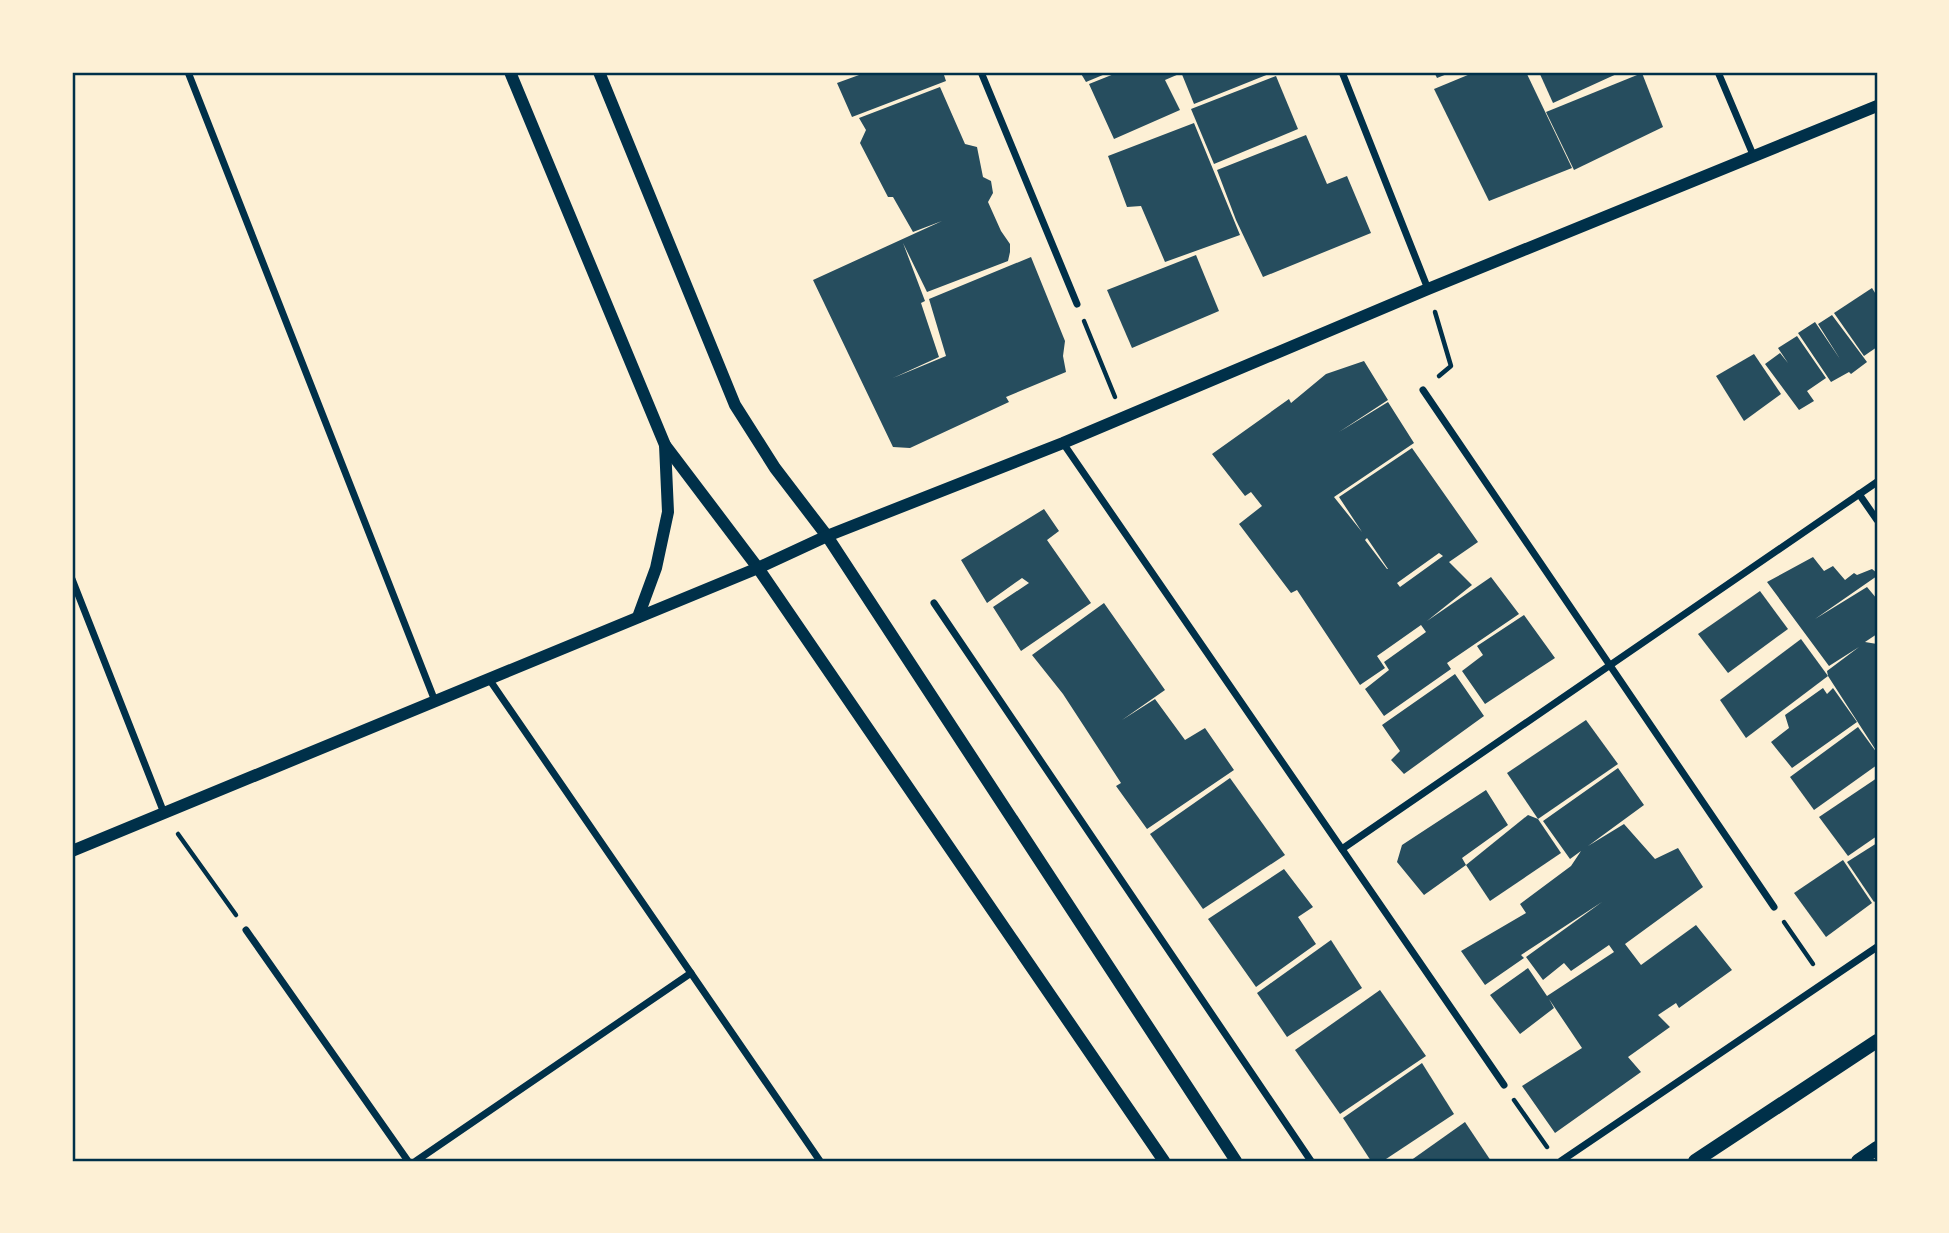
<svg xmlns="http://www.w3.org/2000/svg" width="1949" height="1233" font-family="Commissioner,sans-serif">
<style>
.building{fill:#264d5e;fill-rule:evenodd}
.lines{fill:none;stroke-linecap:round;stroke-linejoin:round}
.path{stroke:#003049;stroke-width:4.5}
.minor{stroke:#003049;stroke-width:7}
.tertiary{stroke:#003049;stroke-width:12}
.secondary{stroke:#003049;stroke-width:14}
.neatline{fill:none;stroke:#003049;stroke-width:2.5}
</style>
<rect width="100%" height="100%" fill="#fdf0d5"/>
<g class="building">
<path d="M858,72H943L946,81L852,117L837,83L859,75Z"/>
<path d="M1080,72H1110L1086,82Z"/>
<path d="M1119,72H1178L1179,74L1165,80L1180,110L1114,139L1089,84Z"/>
<path d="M1181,72H1274L1194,104Z"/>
<path d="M1434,72H1452L1437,78Z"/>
<path d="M1475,72H1526L1572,168L1489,201L1434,89Z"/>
<path d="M1539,72H1621L1553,103Z"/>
<path d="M1642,73L1663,127L1574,170L1546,112Z"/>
<path d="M1276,76L1298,129L1214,164L1191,109Z"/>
<path d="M940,87L965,144L977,147L983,177L991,181L993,193L988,202L1001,231L1010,244V252L1008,261L927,292L903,243L925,301L921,303L939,357L893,378L946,356L929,299L1031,257L1065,341L1063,356L1066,372L1006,397L1009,402L910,448L893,447L813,280L942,221L913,232L893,197H888L860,143L866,130L859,118Z"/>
<path d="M1194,123L1240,235L1165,262L1141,206L1127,207L1108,156Z"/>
<path d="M1306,135L1327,184L1347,176L1371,233L1263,277L1236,220L1217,170Z"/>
<path d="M1196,255L1219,311L1132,348L1107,290Z"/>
<path d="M1872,288L1877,296V347L1864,356L1834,313Z"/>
<path d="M1832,315L1867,362L1851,374L1849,372L1831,382L1798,333L1815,322L1840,359L1818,324Z"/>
<path d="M1797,336L1826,378L1807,391L1814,401L1799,410L1765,364L1780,353L1788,363L1778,348Z"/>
<path d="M1754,354L1781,394L1744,421L1716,376Z"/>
<path d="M1364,361L1388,400L1339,432L1388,402L1414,443L1334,497L1362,532L1339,497L1412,448L1478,542L1449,562L1472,585L1427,621L1491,577L1519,614L1447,663L1451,669L1384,716L1365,689L1389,670L1384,662L1426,632L1421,625L1377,656L1385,668L1360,685L1297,590L1291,593L1239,524L1262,506L1251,492L1245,496L1212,454L1289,399L1291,403L1326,374ZM1367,538L1388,569H1387L1365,540ZM1439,553L1443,556L1400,587L1397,583Z"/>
<path d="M1044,509L1059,531L1047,540L1091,603L1021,651L993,607L1029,583L1022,578L987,603L961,560Z"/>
<path d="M1813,557L1824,571L1833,566L1845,580L1854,573L1857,575L1872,569L1877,573V576L1815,619L1867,587L1877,599V634L1865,642L1877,644V752L1828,676L1827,671L1859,647L1829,666L1767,582Z"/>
<path d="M1760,591L1788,629L1728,673L1698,634Z"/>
<path d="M1104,603L1165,690L1122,720L1155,699L1185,740L1205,728L1234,770L1147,829L1116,786L1121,783L1063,694L1032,655Z"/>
<path d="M1524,615L1555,658L1485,704L1462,671L1483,655L1477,646Z"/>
<path d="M1801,639L1828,676L1746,738L1720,700Z"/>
<path d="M1455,674L1484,716L1404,774L1391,760L1400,751L1382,725Z"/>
<path d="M1823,688L1827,694L1833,688L1857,722L1792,768L1771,742L1789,728L1785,715Z"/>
<path d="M1586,720L1618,764L1538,819L1507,773Z"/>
<path d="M1858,727L1877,753V765L1814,810L1790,777Z"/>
<path d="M1618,768L1644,805L1588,846L1624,824L1655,859L1678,848L1703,887L1625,944L1641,965L1696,925L1732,970L1679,1008L1676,1003L1658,1015L1670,1027L1628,1057L1641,1072L1555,1133L1522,1086L1582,1048L1549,999L1554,1008L1520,1034L1490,995L1528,968L1547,996L1614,952L1609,945L1571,971L1564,963L1543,980L1526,957L1602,902L1521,955L1524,958L1485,985L1461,951L1526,913L1520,904L1571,866L1581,851L1570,859L1543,821Z"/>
<path d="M1230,778L1285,855L1203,909L1150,834Z"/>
<path d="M1877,778V836L1848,856L1819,817Z"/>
<path d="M1486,790L1508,825L1462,858L1466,865L1424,895L1397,862L1402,845Z"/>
<path d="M1528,815L1538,819L1561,853L1490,901L1466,865Z"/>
<path d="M1877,843V900L1874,902L1847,862Z"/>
<path d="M1843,860L1872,903L1826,937L1794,893Z"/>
<path d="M1284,869L1313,907L1298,917L1316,944L1256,987L1208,919Z"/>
<path d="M1331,940L1362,988L1287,1037L1257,993Z"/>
<path d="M1380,990L1426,1056L1340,1114L1295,1050Z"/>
<path d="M1422,1063L1454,1114L1383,1161H1371L1343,1118Z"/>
<path d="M1465,1122L1491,1161H1410Z"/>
</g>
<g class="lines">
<g class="path">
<path d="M1435,312L1451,366L1439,376"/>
<path d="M1084,321L1115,397"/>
<path d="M178,834L236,915"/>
<path d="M1784,922L1813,964"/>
<path d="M1514,1100L1547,1147"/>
</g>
<g class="minor">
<path d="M188,72L435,701"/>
<path d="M981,72L1077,304"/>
<path d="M1342,72L1428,289"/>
<path d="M1718,72L1754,157"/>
<path d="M1423,390L1774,907"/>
<path d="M1063,443L1504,1085"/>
<path d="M1859,494L1877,520"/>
<path d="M72,579L164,813"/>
<path d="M934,603L1311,1161"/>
<path d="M489,679L820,1161"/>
<path d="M1342,849L1877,482"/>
<path d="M246,930L408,1161"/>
<path d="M416,1161L691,973"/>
<path d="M1561,1161L1877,947"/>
</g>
<g class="tertiary">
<path d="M510,72L665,445L758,568L1164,1161"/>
<path d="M599,72L735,405L775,468L827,536L1236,1161"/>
<path d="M638,617L656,568L668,512L665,445"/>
<path d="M72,851L758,568L827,536L1063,443L1428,289L1877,106"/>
</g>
<g class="secondary">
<path d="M1695,1161L1877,1041"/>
<path d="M1858,1161L1877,1148"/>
</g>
</g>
<rect width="1949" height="1233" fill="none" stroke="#fdf0d5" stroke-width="147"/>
<rect x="74" y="74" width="1802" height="1086" class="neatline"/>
</svg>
